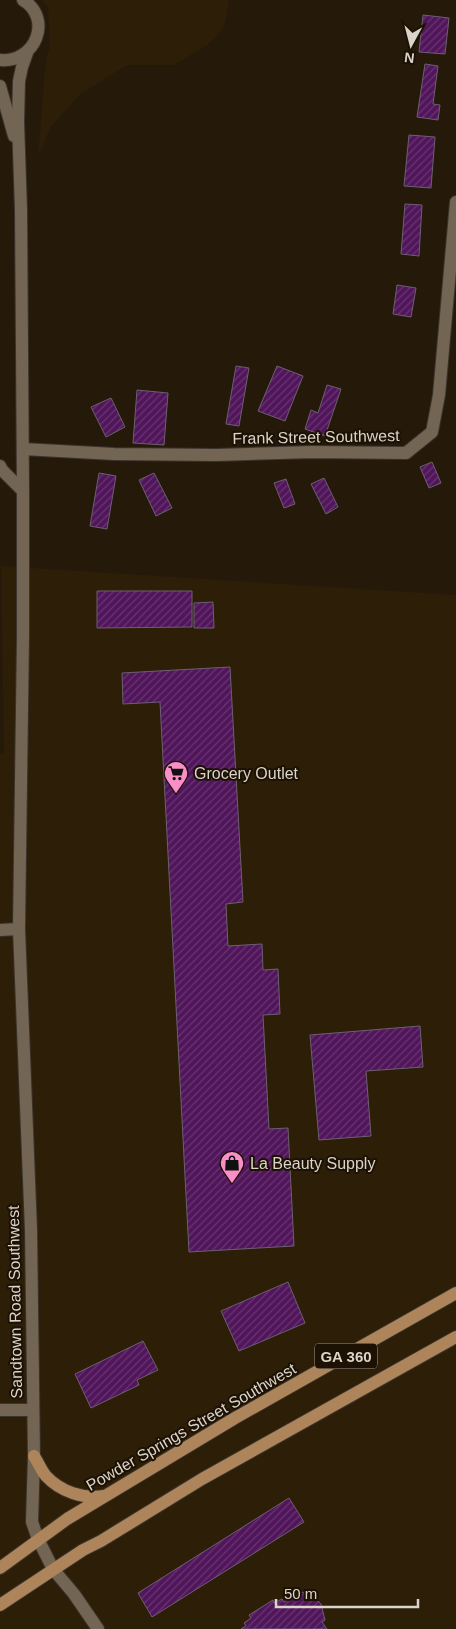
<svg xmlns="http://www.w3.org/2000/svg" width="456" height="1629" font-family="Arial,sans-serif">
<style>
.built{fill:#2d1e08}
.building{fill:url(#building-hatch);stroke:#6d5f70}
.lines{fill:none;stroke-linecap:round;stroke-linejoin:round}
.minor-casing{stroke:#3b332c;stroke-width:14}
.major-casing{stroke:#3b332c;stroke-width:14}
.minor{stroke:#736553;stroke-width:12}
.major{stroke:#ae855b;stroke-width:12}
.labels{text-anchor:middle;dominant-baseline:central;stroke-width:4;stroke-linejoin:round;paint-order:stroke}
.shield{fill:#1c1103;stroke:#a29a8e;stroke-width:1}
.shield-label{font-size:15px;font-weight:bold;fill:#dbd4ca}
.street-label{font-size:16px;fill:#dbd4ca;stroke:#1c1103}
.poi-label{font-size:16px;fill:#dbd4ca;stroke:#1c1103;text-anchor:start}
</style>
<defs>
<pattern id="building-hatch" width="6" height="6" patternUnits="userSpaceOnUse" patternTransform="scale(1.25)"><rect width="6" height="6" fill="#50155b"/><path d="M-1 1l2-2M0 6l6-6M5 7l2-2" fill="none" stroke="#693671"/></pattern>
</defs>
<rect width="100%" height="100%" fill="#251a0a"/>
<g class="built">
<path d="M42,0H229L225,22L222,30L216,37L207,45L174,65H127L79,95L50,128L38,156L46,59L50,49L48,7Z"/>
<path d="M1,566L456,595V1629H0V754H4Z"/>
</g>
<g class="building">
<path d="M423,15L449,18L445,54L419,52Z"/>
<path d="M425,64L438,66L433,104L440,105L438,120L417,117Z"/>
<path d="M409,135L435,137L431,188L404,186Z"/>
<path d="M405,204L422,205L419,256L401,254Z"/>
<path d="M397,285L416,288L411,317L393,314Z"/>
<path d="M236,366L249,368L239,426L226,424Z"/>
<path d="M277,366L303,376L285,421L258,411Z"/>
<path d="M327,385L341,389L325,436L305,429L311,410L318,413Z"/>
<path d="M137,390L168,393L164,445L133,443Z"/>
<path d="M111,398L125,427L106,437L91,407Z"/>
<path d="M432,462L441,483L429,488L420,467Z"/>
<path d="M99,473L116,476L107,529L90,526Z"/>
<path d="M154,473L172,508L156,516L139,480Z"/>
<path d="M324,478L338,507L326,514L311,484Z"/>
<path d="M286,479L295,504L284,508L274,483Z"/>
<path d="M97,591H192V627L97,628Z"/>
<path d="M213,602L214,628H194V603Z"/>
<path d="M230,667L243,902L226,904L228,946L262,944L263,970L278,969L280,1014L263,1015L269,1129L288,1128L294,1246L189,1252L160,702L123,704L122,673Z"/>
<path d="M420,1026L423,1067L366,1071L371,1136L319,1140L310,1035Z"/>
<path d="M288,1282L305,1323L239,1351L221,1311Z"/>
<path d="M143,1341L158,1370L137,1380L139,1385L91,1408L75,1374Z"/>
<path d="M289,1498L304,1522L152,1617L138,1593Z"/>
<path d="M303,1592L305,1595L308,1593L312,1595L321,1604L325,1620L322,1622L327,1629H241L246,1626L244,1623L251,1618L249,1615L273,1600L274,1603L282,1599L284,1602Z"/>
</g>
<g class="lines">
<g class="minor-casing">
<g id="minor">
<path d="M27,53L22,67L19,81L18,122L21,210L23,491V635L19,929L31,1230L34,1456L32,1522L38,1539L53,1569L74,1594L98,1629"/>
<path d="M0,60C36,63 53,18 23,0"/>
<path d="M0,86L14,136"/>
<path d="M23,449L114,454L217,455L312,452L406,453L432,432L439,395L456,202"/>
<path d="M0,466L2,470L23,491"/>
<path d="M0,930L19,929"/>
<path d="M0,1410H33"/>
</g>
</g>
<g class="major-casing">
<g id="major">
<path d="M34,1456C38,1462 41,1470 46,1476C61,1492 83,1499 104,1496"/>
<path d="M0,1568L67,1519L235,1418L456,1293"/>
<path d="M0,1605L83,1550L101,1541L202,1479L456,1337"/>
</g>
</g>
<use href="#minor" class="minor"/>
<use href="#major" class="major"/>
</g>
<defs>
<g id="supermarket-pin" transform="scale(1.25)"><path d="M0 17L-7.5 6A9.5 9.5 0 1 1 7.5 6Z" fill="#fa8fc7" stroke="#1c1103"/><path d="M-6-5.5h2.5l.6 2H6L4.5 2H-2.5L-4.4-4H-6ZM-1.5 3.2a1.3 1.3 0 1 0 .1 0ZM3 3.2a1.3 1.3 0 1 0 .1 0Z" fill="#111"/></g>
<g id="shop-pin" transform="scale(1.25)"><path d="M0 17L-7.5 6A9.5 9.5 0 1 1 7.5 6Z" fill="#fa8fc7" stroke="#1c1103"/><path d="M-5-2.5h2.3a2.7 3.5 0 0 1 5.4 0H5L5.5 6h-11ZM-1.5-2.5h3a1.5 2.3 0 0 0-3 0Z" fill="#111"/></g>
</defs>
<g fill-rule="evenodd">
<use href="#supermarket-pin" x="176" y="773"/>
<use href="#shop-pin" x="232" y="1163"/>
</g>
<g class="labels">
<rect class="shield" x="315" y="1343.5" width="62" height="25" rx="4"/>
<g class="shield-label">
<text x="346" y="1356">GA 360</text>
</g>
<g class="street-label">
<text transform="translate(316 437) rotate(-1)">Frank Street Southwest</text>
<text transform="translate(15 1302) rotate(-91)">Sandtown Road Southwest</text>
<text transform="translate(191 1427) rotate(-30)">Powder Springs Street Southwest</text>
</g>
<g class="poi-label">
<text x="194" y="773">Grocery Outlet</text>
<text x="250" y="1163">La Beauty Supply</text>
</g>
</g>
<g transform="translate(411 45) rotate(187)" stroke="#1c1103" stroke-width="4" paint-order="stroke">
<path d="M0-4L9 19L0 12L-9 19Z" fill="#dbd4ca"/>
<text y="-8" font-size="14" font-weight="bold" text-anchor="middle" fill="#dbd4ca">N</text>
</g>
<path d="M276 1599v8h142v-8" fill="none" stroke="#dbd4ca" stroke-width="2.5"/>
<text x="284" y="1599" font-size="15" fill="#dbd4ca" stroke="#1c1103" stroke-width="4" paint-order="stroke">50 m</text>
</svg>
